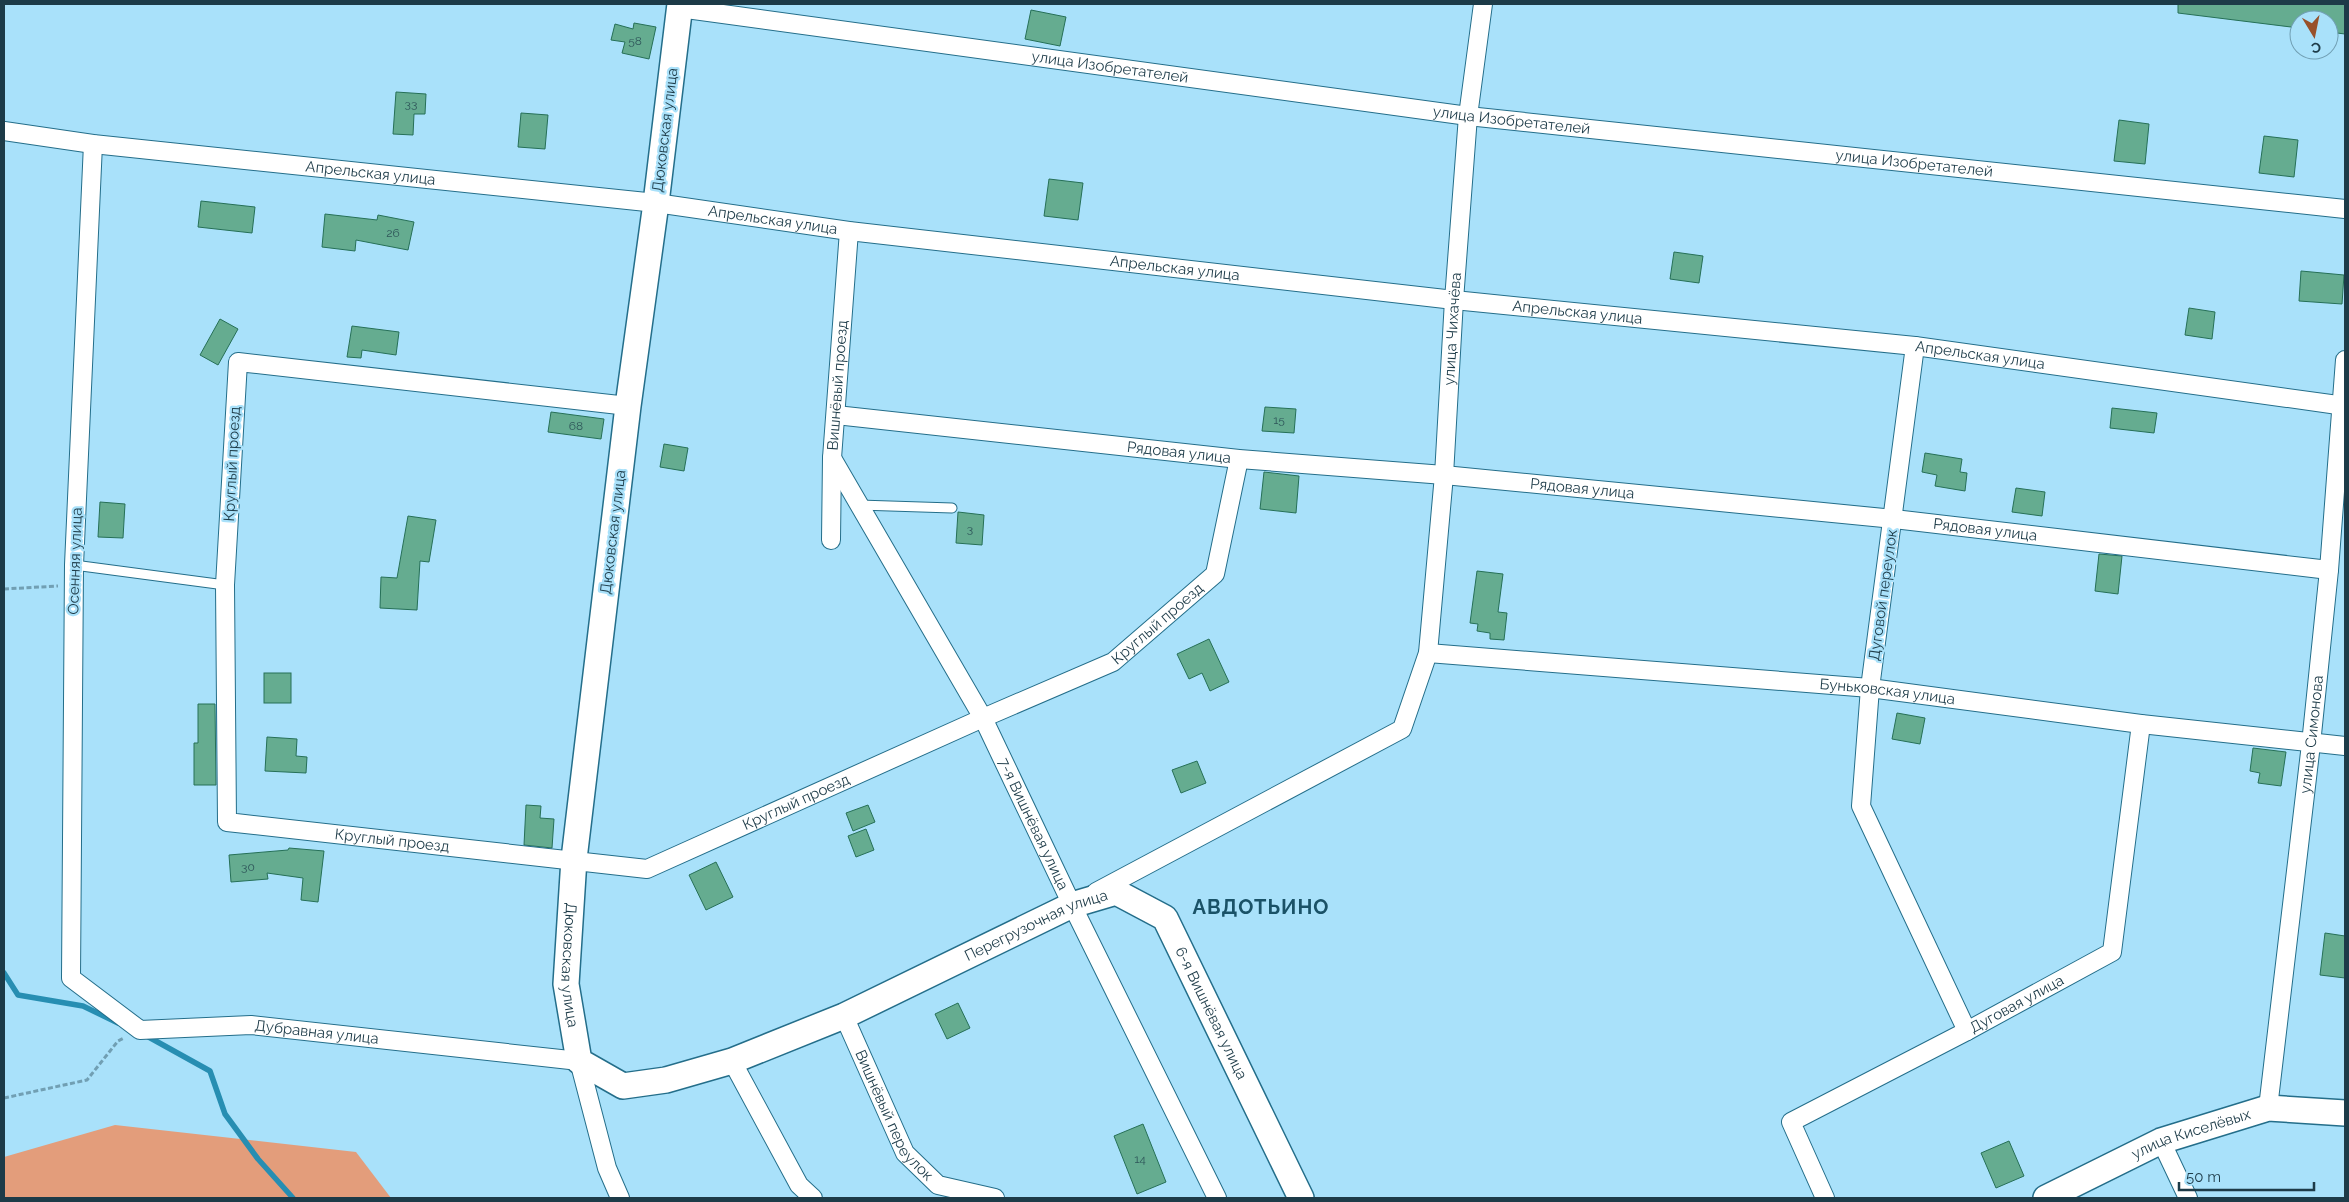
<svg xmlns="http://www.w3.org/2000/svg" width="2349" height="1202" font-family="Raleway,sans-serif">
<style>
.green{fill:#e39d7b}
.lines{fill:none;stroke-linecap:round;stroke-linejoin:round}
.stream{stroke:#278eb2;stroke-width:5.5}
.building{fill:#65ac90;stroke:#267057}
.lane-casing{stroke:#246e8a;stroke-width:11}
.street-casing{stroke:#246e8a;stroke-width:20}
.secondary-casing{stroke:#246e8a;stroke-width:28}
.path{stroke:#719fb3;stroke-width:3;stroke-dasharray:5 2.5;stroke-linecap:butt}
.lane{stroke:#fff;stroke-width:9}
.street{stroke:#fff;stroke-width:18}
.secondary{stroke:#fff;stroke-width:25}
.labels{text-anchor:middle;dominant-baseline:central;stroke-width:4.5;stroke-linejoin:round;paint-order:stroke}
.number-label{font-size:12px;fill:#2f575a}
.street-label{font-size:15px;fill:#1d3b48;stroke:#a9e1fa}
.district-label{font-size:20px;font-weight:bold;letter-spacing:1px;fill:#1a5267;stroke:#a9e1fa}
</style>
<rect width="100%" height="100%" fill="#a9e1fa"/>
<path class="green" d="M115,1125L356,1152L391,1198H4V1157Z"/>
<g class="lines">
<g class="stream">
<path d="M4,973L18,995L83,1006L118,1023"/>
<path d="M145,1035L210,1071L225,1114L258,1159L293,1198"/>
</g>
</g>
<g class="building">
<path d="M2178,4H2345V34L2329,32V20H2299V28L2178,13Z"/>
<path d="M1031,10L1066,17L1060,46L1025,39Z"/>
<path d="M634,23L656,27L649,59L622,53L625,42L611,40L615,24L633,29Z"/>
<path d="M396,92L426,94L425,114H414L413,135L393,134Z"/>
<path d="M521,113L548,115L545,149L518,147Z"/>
<path d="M2119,120L2149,124L2145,164L2114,161Z"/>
<path d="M2264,136L2298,140L2294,177L2259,173Z"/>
<path d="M1049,179L1083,183L1078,220L1044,216Z"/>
<path d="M201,201L255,207L252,233L198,227Z"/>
<path d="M325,214L377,220L378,215L414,222L408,250L356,240L355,251L322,247Z"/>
<path d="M1674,252L1703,256L1699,283L1670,279Z"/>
<path d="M2301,271L2344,275L2342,304L2299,301Z"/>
<path d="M2189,308L2215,312L2212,339L2185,335Z"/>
<path d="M220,319L238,329L218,365L200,355Z"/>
<path d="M352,326L399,332L396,355L362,350L361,358L347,357Z"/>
<path d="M1265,407L1296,409L1294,433L1262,431Z"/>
<path d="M2112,408L2157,413L2154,433L2110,428Z"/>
<path d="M551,412L604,419L601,439L548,432Z"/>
<path d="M664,444L688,448L684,471L660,467Z"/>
<path d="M1925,453L1962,459L1960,472L1967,473L1965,491L1935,486L1937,475L1922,472Z"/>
<path d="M1264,472L1299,476L1296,513L1260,509Z"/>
<path d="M2016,488L2045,492L2042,516L2012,512Z"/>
<path d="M100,502L125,504L123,538L98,537Z"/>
<path d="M958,512L984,515L982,545L956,543Z"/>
<path d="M408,516L436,520L429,562L420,561L417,610L380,608L381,577L397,578Z"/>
<path d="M2099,554L2122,556L2118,594L2095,591Z"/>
<path d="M1477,571L1503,574L1498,612L1507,613L1504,640L1490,639V633L1477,631L1478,624L1470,623Z"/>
<path d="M1209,639L1229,682L1210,691L1202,673L1189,679L1177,654Z"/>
<rect x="264" y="673" width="27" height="30"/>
<path d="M198,704H215L216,785H194V743H198Z"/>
<path d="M1897,713L1925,718L1920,744L1892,739Z"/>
<path d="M267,737L297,739L296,756L307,757L306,773L265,771Z"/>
<path d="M2253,748L2286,752L2281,786L2258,783L2260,773L2250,771Z"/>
<path d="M1197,761L1206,783L1181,793L1172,770Z"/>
<path d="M526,805L541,806L540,818L554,819L552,848L524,845Z"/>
<path d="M868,805L875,822L853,831L846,813Z"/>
<path d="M866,829L874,850L856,857L848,836Z"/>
<path d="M289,848L324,851L318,902L301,900L303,878L267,873L268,879L231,882L229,855L288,850Z"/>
<path d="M716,862L733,897L706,910L689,875Z"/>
<path d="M2325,933L2345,936V978L2320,975Z"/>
<path d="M958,1003L970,1028L947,1039L935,1014Z"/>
<path d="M1143,1124L1166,1182L1137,1194L1114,1136Z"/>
<path d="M2009,1141L2024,1176L1996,1188L1981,1153Z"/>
</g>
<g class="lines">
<g class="lane-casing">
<g id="lane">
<path d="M859,505L952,508"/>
<path d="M74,565L225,585"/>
</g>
</g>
<g class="street-casing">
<g id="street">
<path id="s1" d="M679,8L1468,116L2345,209"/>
<path id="s2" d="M4,131L93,144L656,203L849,231L1454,300L1915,346L2345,406"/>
<path id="s3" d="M93,144L74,565L71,978L140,1030L251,1025L579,1061L607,1168L620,1198"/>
<path d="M1915,346L1870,688L1861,806L1967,1031"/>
<path id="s4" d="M628,406L238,362L225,585L227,822L647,869L983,718L1113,662L1215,574L1239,459"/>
<path id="s5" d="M836,415L1239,459L1444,475L1894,519L2329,570"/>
<path id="s6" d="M832,458L983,718L1072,905L1217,1198"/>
<path id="s7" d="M831,540L832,458L849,231"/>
<path id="s8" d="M1428,653L1870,688L2141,724L2345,746"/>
<path id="s9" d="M1096,892L1402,729L1428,653L1444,475L1454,300L1468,116L1483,4"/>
<path id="s10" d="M844,1016L905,1153L938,1185L995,1198"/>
<path d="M732,1061L799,1185L813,1198"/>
<path id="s11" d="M2268,1108L2311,744L2329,570L2345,360"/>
<path d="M2161,1141L2188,1198"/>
<path id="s12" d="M1825,1198L1791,1122L1967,1031L2112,952L2141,724"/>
</g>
</g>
<g class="secondary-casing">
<g id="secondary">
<path id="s13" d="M680,4L656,203L628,406L574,859L566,984L579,1061L623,1086L666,1080L732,1061L844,1016L1072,905L1116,892L1165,918L1301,1198"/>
<path id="s14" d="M2046,1198L2161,1141L2268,1108L2345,1113"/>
</g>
</g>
<g class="path">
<path d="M4,589L58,586"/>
<path d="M4,1098L87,1080L118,1041L124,1038"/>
</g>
<use href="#lane" class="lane"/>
<use href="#street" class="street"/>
<use href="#secondary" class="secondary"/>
</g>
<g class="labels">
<g class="number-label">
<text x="635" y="41">58</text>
<text x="411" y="104">33</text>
<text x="393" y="233">26</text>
<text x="1279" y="420">15</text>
<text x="576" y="426">68</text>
<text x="970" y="529">3</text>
<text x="248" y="867">30</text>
<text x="1140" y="1159">14</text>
</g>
<g class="street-label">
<text stroke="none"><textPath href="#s1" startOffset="435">улица Изобретателей</textPath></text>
<text stroke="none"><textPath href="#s1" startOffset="840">улица Изобретателей</textPath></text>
<text transform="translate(665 130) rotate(-83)">Дюковская улица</text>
<text stroke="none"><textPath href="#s1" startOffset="1245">улица Изобретателей</textPath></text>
<text stroke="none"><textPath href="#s2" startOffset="369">Апрельская улица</textPath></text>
<text stroke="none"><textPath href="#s2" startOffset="774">Апрельская улица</textPath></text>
<text stroke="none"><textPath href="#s2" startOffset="1179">Апрельская улица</textPath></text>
<text stroke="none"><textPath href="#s2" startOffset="1584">Апрельская улица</textPath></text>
<text stroke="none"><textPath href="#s9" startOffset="752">улица Чихачёва</textPath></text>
<text stroke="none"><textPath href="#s2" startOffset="1989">Апрельская улица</textPath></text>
<text stroke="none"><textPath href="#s7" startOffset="155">Вишнёвый проезд</textPath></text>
<text stroke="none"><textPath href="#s5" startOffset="345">Рядовая улица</textPath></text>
<text transform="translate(232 464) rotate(-87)">Круглый проезд</text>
<text stroke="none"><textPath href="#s5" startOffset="750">Рядовая улица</textPath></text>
<text stroke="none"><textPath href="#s5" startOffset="1155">Рядовая улица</textPath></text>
<text transform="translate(613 532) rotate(-83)">Дюковская улица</text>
<text transform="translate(75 561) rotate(-88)">Осенняя улица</text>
<text transform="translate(1883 595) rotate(-82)">Дуговой переулок</text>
<text stroke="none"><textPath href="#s4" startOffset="1844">Круглый проезд</textPath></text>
<text stroke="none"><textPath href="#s8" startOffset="461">Буньковская улица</textPath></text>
<text stroke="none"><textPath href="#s11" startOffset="376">улица Симонова</textPath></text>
<text stroke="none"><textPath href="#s4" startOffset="1439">Круглый проезд</textPath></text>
<text stroke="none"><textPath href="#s6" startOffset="418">7-я Вишнёвая улица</textPath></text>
<text stroke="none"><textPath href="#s4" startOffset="1019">Круглый проезд</textPath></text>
<text stroke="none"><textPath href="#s13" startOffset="1561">Перегрузочная улица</textPath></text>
<text stroke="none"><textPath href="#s13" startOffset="968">Дюковская улица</textPath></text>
<text stroke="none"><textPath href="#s12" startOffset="338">Дуговая улица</textPath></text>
<text stroke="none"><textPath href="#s13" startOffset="1809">6-я Вишнёвая улица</textPath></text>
<text stroke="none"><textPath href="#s3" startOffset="1098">Дубравная улица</textPath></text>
<text stroke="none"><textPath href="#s10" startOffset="112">Вишнёвый переулок</textPath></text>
<text stroke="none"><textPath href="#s14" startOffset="159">улица Киселёвых</textPath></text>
</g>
<g class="district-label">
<text x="1261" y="907">АВДОТЬИНО</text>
</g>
</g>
<rect width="2349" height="1202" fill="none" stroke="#1d3b48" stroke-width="10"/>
<g transform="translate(2314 35) rotate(170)"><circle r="24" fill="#a9e1fa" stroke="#719fb3"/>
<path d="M0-4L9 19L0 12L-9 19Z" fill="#98512b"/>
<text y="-8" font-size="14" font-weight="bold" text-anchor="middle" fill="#1d3b48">С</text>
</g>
<path d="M2179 1182v8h135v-8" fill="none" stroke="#1d3b48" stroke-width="2.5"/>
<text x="2186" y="1182" font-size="15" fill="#1d3b48" stroke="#a9e1fa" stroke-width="4" paint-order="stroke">50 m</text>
</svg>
